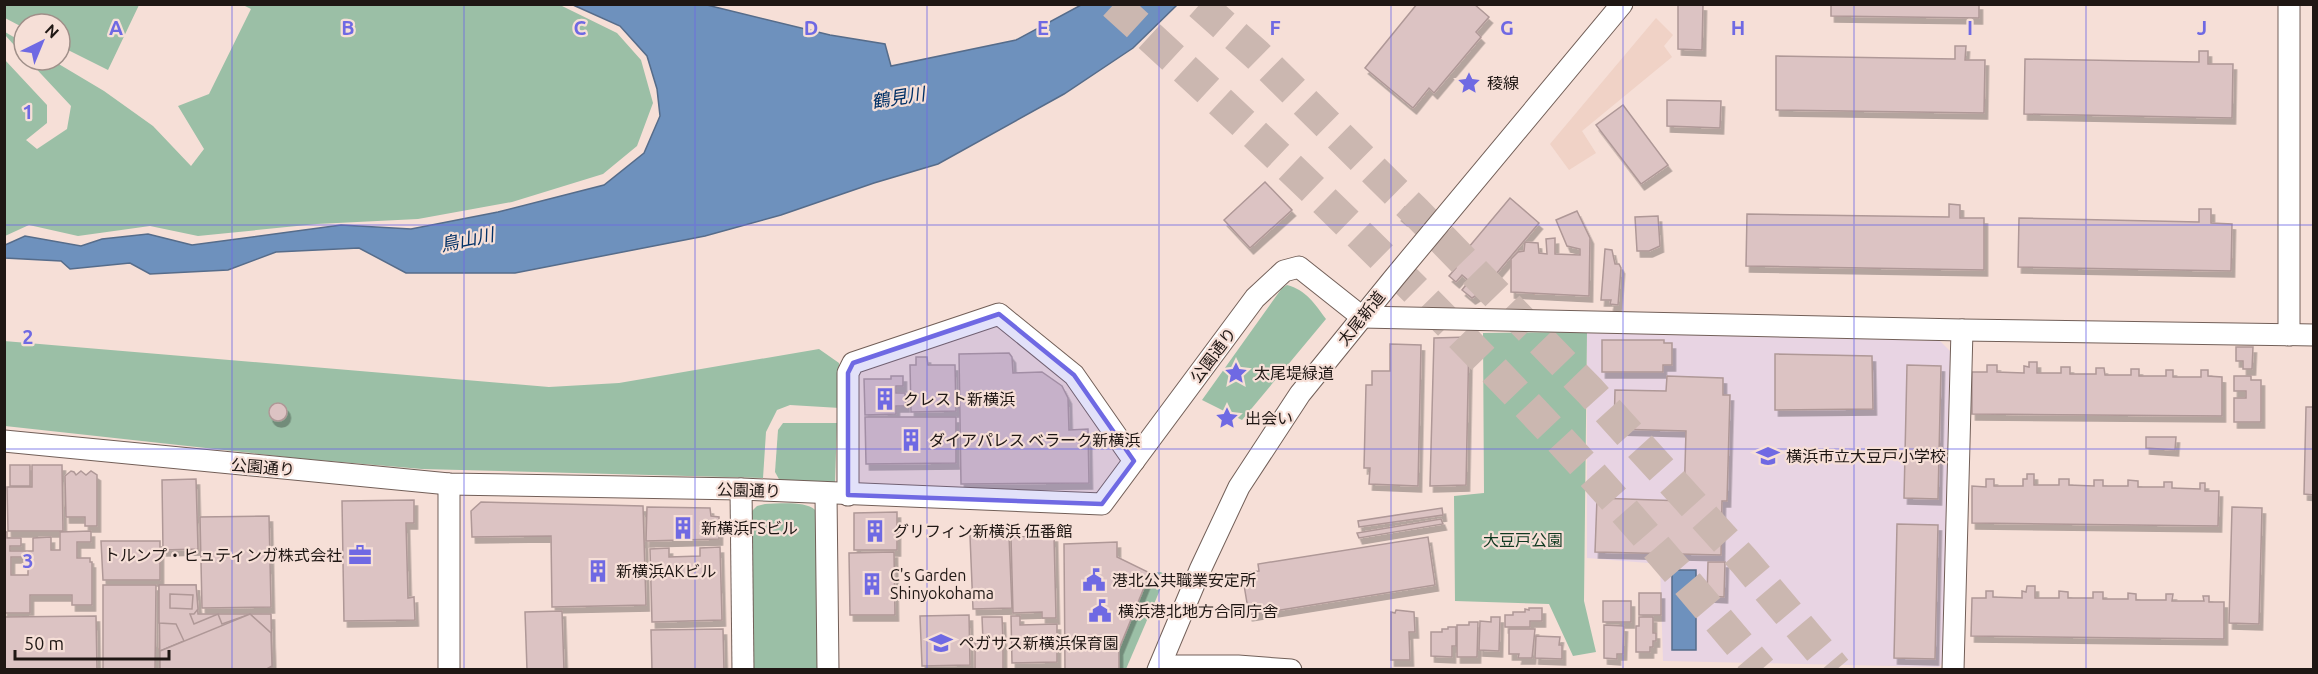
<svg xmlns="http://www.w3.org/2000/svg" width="2318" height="674" font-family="Ubuntu,'Noto Sans JP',sans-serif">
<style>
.built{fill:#f0d2c6}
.education{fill:#e8d4e3}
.green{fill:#9bbfa6}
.water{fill:#6e91bd;stroke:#566c8a;stroke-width:1.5}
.building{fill:#dcc3c3;stroke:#af9897;stroke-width:1.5;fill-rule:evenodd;filter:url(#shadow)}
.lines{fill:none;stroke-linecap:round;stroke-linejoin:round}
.highway-tunnel{stroke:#cbb7b0;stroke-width:32;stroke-dasharray:32 16;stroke-linecap:butt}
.minor-casing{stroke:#725f58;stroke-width:23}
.minor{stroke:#fff;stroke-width:21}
.marked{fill:#6f69e3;fill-opacity:0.2;stroke:#6f69e3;stroke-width:4.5;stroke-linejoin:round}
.grid{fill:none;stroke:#6f69e3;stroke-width:1.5;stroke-opacity:0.55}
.labels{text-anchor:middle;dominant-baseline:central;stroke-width:4.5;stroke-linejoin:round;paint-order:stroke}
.poi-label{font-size:16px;fill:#1f1714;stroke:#f6dfd7;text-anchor:start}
.street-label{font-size:16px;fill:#1f1714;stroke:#f6dfd7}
.park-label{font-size:16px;fill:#0f3921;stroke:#f6dfd7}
.water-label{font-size:18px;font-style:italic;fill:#003066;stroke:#f6dfd7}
.grid-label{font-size:20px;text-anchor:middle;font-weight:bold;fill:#6f69e3;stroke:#f6dfd7;stroke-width:4.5;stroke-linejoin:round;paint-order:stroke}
</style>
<defs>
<filter id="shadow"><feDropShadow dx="3.5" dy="6" stdDeviation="0" flood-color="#0004"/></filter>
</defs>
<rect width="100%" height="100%" fill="#f6dfd7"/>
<path class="built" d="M1656,18L1673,35L1664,46L1672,57L1582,131L1596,153L1569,170L1550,144Z"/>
<path class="education" d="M1587,332L1940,341L1952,353L1946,659L1939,667L1663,661L1660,564L1587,558Z"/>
<g class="green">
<path d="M4,5L5,4L139,5L108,70L60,46V24H24V28L5,18Z"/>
<path d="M243,5H560L617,33L641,60L653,103L637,146L603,174L512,202L418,219L317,224L198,236L150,226L78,236L29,225L5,236V60L47,105V123L26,140L37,149L67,129L71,106L28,60H52L104,91L153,126L191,166L204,149L178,106L209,94L251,9Z"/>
<path d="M5,32L24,43V56L5,35Z"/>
<path d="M1287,285C1306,290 1315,304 1326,319L1242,420L1202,400L1282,288Z"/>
<path d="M1587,332L1584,601L1596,652L1573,656L1549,604L1455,601L1454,496L1484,493L1483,333Z"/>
<path d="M4,341L549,387L619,383L819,349L839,363L840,408L790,405L777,410L766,432L763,478L422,469L305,459L5,426Z"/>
<path d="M783,423H837L835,483L780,481L775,472L778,430Z"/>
<path d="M765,504C779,504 808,500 817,512L819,669H751V512L757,506Z"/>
<path d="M1161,572L1166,576L1126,669H1119V649L1150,573Z"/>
</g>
<g class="water">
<path d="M573,5H707L830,35L885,44L891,66L1016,40L1081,5H1177L1133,48L1064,94L938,164L874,183L781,215L705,236L515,273H406L359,248L276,252L228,270L150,274L130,263L70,269L61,261L5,258V245L25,236L81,246L102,239L148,234L192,245L341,225L411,229L498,212L604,185L644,153L660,116L657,89L647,56L620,26Z"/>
<rect x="1672" y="570" width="24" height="80"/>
</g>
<g class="building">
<path d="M1417,4H1474L1489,17L1476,32L1481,37L1434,93L1429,88L1413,108L1365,68Z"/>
<path d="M1678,4L1703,5L1702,50L1678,49Z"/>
<path d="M1831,4H1979V18L1831,16Z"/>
<path d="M1955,46H1966L1965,60H1985L1984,113L1776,110V56L1955,59Z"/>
<path d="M2199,51H2208V64H2233L2232,118L2024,114L2025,59L2199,62Z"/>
<path d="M1667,100L1721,101L1720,128L1667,126Z"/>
<path d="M1623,105L1668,165L1641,184L1596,125Z"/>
<path d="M1265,182L1292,210L1250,248L1224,220Z"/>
<path d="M1510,198L1539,223L1480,293L1472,298L1462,290L1469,281L1462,275L1456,282L1449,276L1456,268L1453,266Z"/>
<path d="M1949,204L1960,205V218H1984V270L1746,266L1747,214L1949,217Z"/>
<path d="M1405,207L1411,212L1404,220L1398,215Z"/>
<path d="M2199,209H2211V223L2232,224L2231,271L2018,267L2019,218L2199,222Z"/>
<path d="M1577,211L1590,238L1589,296L1511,292V259L1518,252L1524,251L1525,242L1538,243L1539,253L1547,254L1546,239L1555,238V254L1580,255V249L1567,246L1556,220Z"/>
<path d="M1658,216L1660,246L1649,251H1637L1635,217Z"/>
<path d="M1605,249L1612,250L1615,264H1619L1621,268L1618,305L1610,304L1611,300H1601Z"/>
<path d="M1469,337L1466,485L1430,486L1434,338Z"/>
<path d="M1602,340H1664V343H1672V365H1663V372H1602Z"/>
<path d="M1390,344L1421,345L1418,486L1369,484L1370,468H1364L1366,385H1372V371H1390Z"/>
<path d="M2236,347H2253L2252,369H2243V361H2236Z"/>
<path d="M1009,353L1012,357L1013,373L1042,372L1062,386L1068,398L1069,430L1088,429L1089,483L961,484L959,354Z"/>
<path d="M1775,354L1872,356L1873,409L1775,410Z"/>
<path d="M916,357H927L928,365H955L956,411L911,412L910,365H916Z"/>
<path d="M2029,362H2037V373H2061V367H2070V374H2096V368H2104L2105,375H2131V369H2139V376H2166V370H2173V377H2201V370H2208V376L2222,377V416L1972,414V372H1987V365H1997V372L2024,373V366L2029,367Z"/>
<path d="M1907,365L1941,366L1938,499L1904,498Z"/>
<path d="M891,376H903V386H896V393H905L906,406H896V414L865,415L864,379H891Z"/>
<path d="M1667,376L1723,378V395H1730L1727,501H1722L1721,555L1595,552L1597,498L1684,501L1686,431L1614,429L1615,390L1666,391Z"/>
<path d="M2234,376H2251V380H2261V422H2234V398H2246V391H2234Z"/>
<circle cx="278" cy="412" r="9"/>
<path d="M2306,407H2314V495L2304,494Z"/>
<path d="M865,417H956V463L866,464Z"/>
<path d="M2146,437H2176L2175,450L2146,448Z"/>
<rect x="10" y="465" width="20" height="21"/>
<path d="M32,465H62L63,531H8L7,487H32Z"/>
<path d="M81,471L86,475L91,471L97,475V526H85V517H66L65,476L71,471L74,472L76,475Z"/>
<path d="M2027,474H2034V485H2059V479H2069V485L2094,486V480H2103V486H2128V480L2138,481V487H2164V482H2172V488L2200,489V483H2205V491H2219L2218,526L1972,523V486L1986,487V479H1994V486H2023V479H2027Z"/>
<path d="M196,479L198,549L163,550L162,480Z"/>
<path d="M414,500V523H406L408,598L414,597L415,620L344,621L342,501Z"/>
<path d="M481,502L643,506L646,605L552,607L551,536L472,537L471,511Z"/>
<path d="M647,507L710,508L711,516L719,517V539L646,541Z"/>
<path d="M2232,507L2262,508L2259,624L2229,623Z"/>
<path d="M1442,508L1443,515L1359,527L1358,521Z"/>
<path d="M897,512V550H854V513Z"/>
<path d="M269,516L271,607L202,608L200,517Z"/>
<path d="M1441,519L1443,524L1359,538L1357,533Z"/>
<path d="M1897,524L1938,525L1935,659L1894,658Z"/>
<path d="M91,531V542H77V558H90V562H92V605H72V595H30V613H4V532H7V538H21V546H10V551H33V538L51,537V550H60V532ZM11,557H28V575H11Z"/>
<path d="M970,536H1009L1012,608L973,609Z"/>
<path d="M1054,536L1056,618H1042V612L1013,613L1011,537Z"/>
<path d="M1428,537L1435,585L1249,615L1242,573L1259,571L1258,564Z"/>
<path d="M101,541H160V580H103Z"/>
<path d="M1117,542V557L1150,573L1119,649V670H1065L1064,544Z"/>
<path d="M720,547L722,620L652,622L650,549L669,548V557L700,556V548Z"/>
<path d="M894,552L895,615H850L849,553Z"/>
<path d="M1708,562H1725L1724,597L1707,596Z"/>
<path d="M103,585H156L155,670H103Z"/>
<path d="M159,585H196L198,614H271L272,670H160Z"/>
<path d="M159,585H196L198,609L194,614H190L194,624L218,614L222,624L250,614L271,633L272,666L265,670H160V651L184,641L176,624L159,623Z"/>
<path d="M2027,586H2035V598H2059V591L2068,592V598H2093V592H2103V599H2128V593L2136,594V600H2166V594H2173L2172,601H2204L2203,596H2209V602H2224V639L1971,636L1972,598H1986V591H1993V597L2022,598V591L2026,592Z"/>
<rect x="1639" y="593" width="22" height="22"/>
<path d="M170,594L193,595L192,609L170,608Z"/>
<rect x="1603" y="601" width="28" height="21"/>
<path d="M1529,608H1542V621H1530V627H1505V615H1513V612H1525V609L1529,610Z"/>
<path d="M1396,610L1414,612L1415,632H1409L1410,660H1391V612L1395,613Z"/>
<path d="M562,611L564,670H527L525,612Z"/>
<path d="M250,614L271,633L272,666L265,670H160V651Z"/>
<path d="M969,615L970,665L922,666L920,616Z"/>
<path d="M96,616L97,670H4V617Z"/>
<path d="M1011,616H1020V625L1057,624V662L1012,663Z"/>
<path d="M982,617H1002L1003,641H983Z"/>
<path d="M1491,617H1500L1499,651L1479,650L1480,621L1491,622Z"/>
<path d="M1639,617H1653V633H1656V641H1653V647H1650V652H1636V626H1639Z"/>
<path d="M1469,622H1478L1477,657H1457V625H1469Z"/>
<path d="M1604,625L1624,626L1623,654H1617V659L1604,658Z"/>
<path d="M1448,627H1456V646H1452V657L1431,656V632H1442V629H1448Z"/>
<path d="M723,629L724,670H652L651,630Z"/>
<path d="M1509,629H1535L1532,658H1518L1519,654H1509Z"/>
<path d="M1536,636L1560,637L1559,645H1562V659L1535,658Z"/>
<path d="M1003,642V670H975V643Z"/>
</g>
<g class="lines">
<g class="highway-tunnel">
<path d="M1114,4C1264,140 1410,280 1548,427C1622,505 1691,588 1761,670"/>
<path d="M1200,4L1256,54L1416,212L1590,391L1744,561L1836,670"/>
</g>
<g class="minor-casing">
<g id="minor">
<path d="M2289,4V335"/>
<path d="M4,441L449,484L741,489L1102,504L1255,298L1284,271L1299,267L1362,317L1962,330L2314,335"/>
<path d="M449,484V670"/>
<path d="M741,489L743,670"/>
<path d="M826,494L828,670"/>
<path d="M848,495V373L853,363L999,314L1074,375L1134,461"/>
<path d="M1160,666H1238L1291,670"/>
<path d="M1158,670L1200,570L1239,487L1300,394L1394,278L1622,4"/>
<path d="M1953,670L1962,330"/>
</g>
</g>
<use href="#minor" class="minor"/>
</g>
<path class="marked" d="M999,314L1074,375L1134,461L1102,504L848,495V373L853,363Z"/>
<path class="grid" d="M232,4V670M464,4V670M695,4V670M927,4V670M1159,4V670M1391,4V670M1623,4V670M1854,4V670M2086,4V670M4,225H2314M4,449H2314"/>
<defs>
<g id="sight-bare" transform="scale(1.8)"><path d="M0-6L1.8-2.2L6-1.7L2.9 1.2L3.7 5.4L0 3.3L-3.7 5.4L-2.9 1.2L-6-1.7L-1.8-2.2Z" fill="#6f69e3" stroke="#f6dfd7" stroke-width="2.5" paint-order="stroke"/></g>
<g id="building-bare" transform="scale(1.8)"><path d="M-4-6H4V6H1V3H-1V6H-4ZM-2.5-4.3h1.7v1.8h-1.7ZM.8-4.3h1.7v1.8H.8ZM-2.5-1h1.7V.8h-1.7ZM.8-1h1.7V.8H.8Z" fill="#6f69e3" stroke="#f6dfd7" stroke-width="2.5" paint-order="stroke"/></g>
<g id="school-bare" transform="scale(1.8)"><path d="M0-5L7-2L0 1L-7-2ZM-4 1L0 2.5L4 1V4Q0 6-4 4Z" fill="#6f69e3" stroke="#f6dfd7" stroke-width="2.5" paint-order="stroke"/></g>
<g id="office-bare" transform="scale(1.8)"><path d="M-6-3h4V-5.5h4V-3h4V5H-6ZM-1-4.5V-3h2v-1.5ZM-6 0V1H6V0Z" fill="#6f69e3" stroke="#f6dfd7" stroke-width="2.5" paint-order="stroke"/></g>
<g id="civic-bare" transform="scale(1.8)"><path d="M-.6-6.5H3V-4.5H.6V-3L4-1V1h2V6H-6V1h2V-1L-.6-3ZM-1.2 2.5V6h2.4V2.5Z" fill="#6f69e3" stroke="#f6dfd7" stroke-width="2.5" paint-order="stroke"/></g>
</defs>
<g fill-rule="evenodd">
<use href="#sight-bare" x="1469" y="83"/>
<use href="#sight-bare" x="1236" y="373"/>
<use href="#building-bare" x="885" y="399"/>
<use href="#sight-bare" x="1227" y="418"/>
<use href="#building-bare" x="911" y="440"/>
<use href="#school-bare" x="1768" y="456"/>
<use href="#building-bare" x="683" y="528"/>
<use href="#building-bare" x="875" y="531"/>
<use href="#office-bare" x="360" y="555"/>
<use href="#building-bare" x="598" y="571"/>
<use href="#civic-bare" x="1094" y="580"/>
<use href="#building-bare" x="872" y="584"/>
<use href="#civic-bare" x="1100" y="611"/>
<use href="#school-bare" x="941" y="643"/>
</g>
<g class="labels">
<g class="poi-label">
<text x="1487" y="83">稜線</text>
<text x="1254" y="373">太尾堤緑道</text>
<text x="903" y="399">クレスト新横浜</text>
<text x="1245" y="418">出会い</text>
<text x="929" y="440">ダイアパレス ベラーク新横浜</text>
<text x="1786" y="456">横浜市立大豆戸小学校</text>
<text x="701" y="528">新横浜FSビル</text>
<text x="893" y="531">グリフィン新横浜 伍番館</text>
<text x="342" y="555" text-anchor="end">トルンプ・ヒュティンガ株式会社</text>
<text x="616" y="571">新横浜AKビル</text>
<text x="890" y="575">C's Garden<tspan x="890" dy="18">Shinyokohama</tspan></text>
<text x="1112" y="580">港北公共職業安定所</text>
<text x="1118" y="611">横浜港北地方合同庁舎</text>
<text x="959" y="643">ペガサス新横浜保育園</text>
</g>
<g class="street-label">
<text transform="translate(1361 318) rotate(-51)">太尾新道</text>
<text transform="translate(1213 355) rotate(-53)">公園通り</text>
<text transform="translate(263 467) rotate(5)">公園通り</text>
<text transform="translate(749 490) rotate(2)">公園通り</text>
</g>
<g class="park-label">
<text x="1523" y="540">大豆戸公園</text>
</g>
<g class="water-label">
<text transform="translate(898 97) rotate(-9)">鶴見川</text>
<text transform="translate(467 239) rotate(-12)">鳥山川</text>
</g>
</g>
<g class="grid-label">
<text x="116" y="35">A</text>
<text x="348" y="35">B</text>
<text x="580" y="35">C</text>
<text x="811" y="35">D</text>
<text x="1043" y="35">E</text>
<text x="1275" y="35">F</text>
<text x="1507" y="35">G</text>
<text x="1738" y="35">H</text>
<text x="1970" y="35">I</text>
<text x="2202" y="35">J</text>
<text x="28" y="119">1</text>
<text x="28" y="344">2</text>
<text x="28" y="568">3</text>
</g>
<rect width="2318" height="674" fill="none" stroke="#1f1714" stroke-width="12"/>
<g transform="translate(42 42) rotate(43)"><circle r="28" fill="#f6dfd7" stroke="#a08f89" stroke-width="1.5"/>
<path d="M0-4.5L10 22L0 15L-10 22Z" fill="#6f69e3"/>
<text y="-9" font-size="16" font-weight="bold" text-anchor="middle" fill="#1f1714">N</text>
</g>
<path d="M15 650v9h154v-9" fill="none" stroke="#1f1714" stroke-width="3"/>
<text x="24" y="650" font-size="18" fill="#1f1714" stroke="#f6dfd7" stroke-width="4.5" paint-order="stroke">50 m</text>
</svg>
